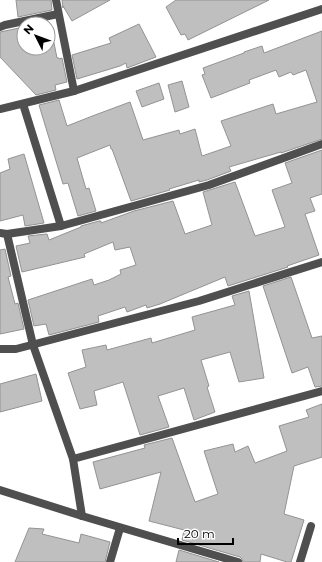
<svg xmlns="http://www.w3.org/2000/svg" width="322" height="562" font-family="Montserrat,sans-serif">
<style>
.building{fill:#bfbfbf;stroke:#939393}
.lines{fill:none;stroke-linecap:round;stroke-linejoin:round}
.minor{stroke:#4f4f4f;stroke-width:8}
</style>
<rect width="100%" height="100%" fill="#fff"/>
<g class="building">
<path d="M16,0H51L52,10L18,17Z"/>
<path d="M62,0H110L72,21L63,6V8Z"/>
<path d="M176,0H269L188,40L185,34L181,35L166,7Z"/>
<path d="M139,24L156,57L127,68L126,63L120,66L77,79L72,55L111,43L109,38Z"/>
<path d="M24,27V48H48V45L54,43L57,58H59V59L62,58L67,82L55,85L56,90L36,95L0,57V32Z"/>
<path d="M322,31V139L281,153V152L229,167L231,171L207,180L199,182V180L169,189L170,190L131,201L112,149H111L110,145L77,158L86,189L89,188L96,211L78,216L68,183L63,184L39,105L59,100L67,126L95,115L130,102L143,140L179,130L180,134L195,129L202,156L231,146L221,121L273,104L276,114L317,102L306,70L293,75L291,72L279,77L276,70L249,80L250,83L211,98L202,75L205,74L203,68L244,53V52L262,46L264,53Z"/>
<path d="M182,81L189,107L175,112L168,85Z"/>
<path d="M159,83L164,99L142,107L136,91Z"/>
<path d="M322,150V194L310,198L315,211L305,214L319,255L287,266L288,267L228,286L225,277L160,304L147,308L146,305L127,312L125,307L98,316L99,322L49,335L46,324L34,326L28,300L92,279L94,285L109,280L121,274L120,270L136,265L130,247L115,250L113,242L84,254L85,257L22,272L16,246L30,243L28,236L47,234L49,240L81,227V226L99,221H101V223L134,211L173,201L185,234L212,225L203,192L235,182L255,236L285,227L272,190L292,183L285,163Z"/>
<path d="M24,154L44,223L25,226L23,215L0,221V173L10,169L8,159Z"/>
<path d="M5,249L11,276L8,277L15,304L18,303L24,329L0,334V250Z"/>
<path d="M291,277L312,338L322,336V386L315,387L308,367L292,373L263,286Z"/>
<path d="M249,291L264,378L239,382L230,352L201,360L209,386L207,387L215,412L194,420L184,388L158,396L169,427L140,435L123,382L94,391L97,405L80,409L68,373L86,367L82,350L106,345L107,350L151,338L152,343L195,330L192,317L235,305L232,296Z"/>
<path d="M36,374L42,401L0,412V384Z"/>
<path d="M322,404V457L294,466L284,514L304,520L291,562H287L261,554L260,562H243L242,559L240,557L182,540L184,530L149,521L161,472L100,489L93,462L145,448L144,445L172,438L195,502L218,494L204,451L233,444L235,452L248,446L255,463L287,451L279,426L309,417L306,410Z"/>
<path d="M29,528L44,529L42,534L79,543L81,534L110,542L105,562H15Z"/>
<path d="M179,550L219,562H176Z"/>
</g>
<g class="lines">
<g class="minor">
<path d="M0,27L5,25L58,14"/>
<path d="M74,91L322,9"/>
<path d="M23,104L61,226"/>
<path d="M0,109L74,91L56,0"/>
<path d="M0,233L7,234L61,226L209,185L322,144"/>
<path d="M7,234L33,345L73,459"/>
<path d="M0,349H16L199,301L322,262"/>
<path d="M0,490L82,516L238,562"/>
<path d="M82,516L73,459L322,391"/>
<path d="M110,562L120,528"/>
<path d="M300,562L311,526"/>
</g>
</g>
<g transform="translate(36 36) rotate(312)"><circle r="19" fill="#ffffff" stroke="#999999"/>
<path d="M0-3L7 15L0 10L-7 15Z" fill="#000000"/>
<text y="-6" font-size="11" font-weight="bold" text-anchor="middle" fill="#000000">N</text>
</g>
<path d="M178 538v6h55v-6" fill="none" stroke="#000000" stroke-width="2"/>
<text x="184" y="538" font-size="12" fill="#000000" stroke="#ffffff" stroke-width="3" paint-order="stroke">20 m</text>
</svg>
